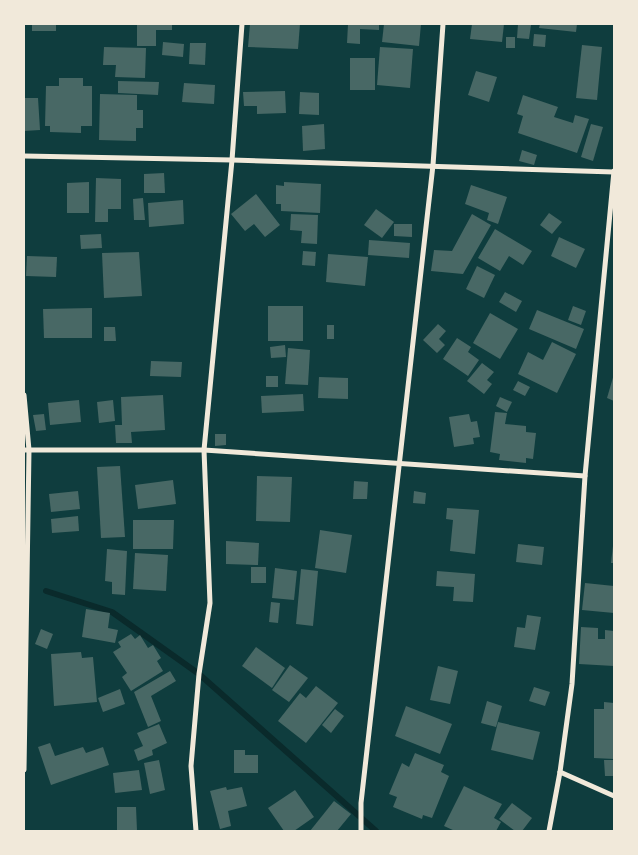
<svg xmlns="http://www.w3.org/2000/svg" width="638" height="855" font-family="'PT Sans Narrow',sans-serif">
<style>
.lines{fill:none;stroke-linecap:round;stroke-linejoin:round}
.stream{stroke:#0a2a2b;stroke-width:6}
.building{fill:#486865}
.minor{stroke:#f1e9da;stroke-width:5}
</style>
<rect width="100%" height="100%" fill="#0f3d3e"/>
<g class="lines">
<path class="stream" d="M46,591L112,612L199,674L376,831"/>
</g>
<g class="building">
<rect x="32" y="24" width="24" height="7"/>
<path d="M137,24H172V30H156V46H137Z"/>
<path d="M250,24H300L298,49L248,47Z"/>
<path d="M348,24H379V30L360,29V44L347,43Z"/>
<path d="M384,24H421L419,46L382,42Z"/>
<path d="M472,24H504L502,42L470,39Z"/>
<path d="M518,24L531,25L529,39L517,38Z"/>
<path d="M540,24H577L576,32L539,28Z"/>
<path d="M534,34L546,35L545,47L533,46Z"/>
<rect x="506" y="37" width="9" height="11"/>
<path d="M163,42L184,44L183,57L162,55Z"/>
<path d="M190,43H206L205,65L189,64Z"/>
<path d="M582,45L602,47L597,100L576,98Z"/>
<path d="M104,47L146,48L145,78L115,77L116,65H103Z"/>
<path d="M380,47L413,49L410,88L377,85Z"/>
<rect x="350" y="58" width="25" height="32"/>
<path d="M476,71L497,77L489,102L468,95Z"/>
<path d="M59,78H83V86H92V126H81V133L50,132V126H45L46,86H59Z"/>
<path d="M118,81L159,82L158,95L118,93Z"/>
<path d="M184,83L215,85L214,104L182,102Z"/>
<path d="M285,91L286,113L257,114V106H244L243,92Z"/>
<path d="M300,92L319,93V115L299,114Z"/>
<path d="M100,94L137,95V110H143V128H136V141L99,140Z"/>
<path d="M523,95L558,107L554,117L573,123L575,115L589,119L577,153L518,133L523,116L517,114Z"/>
<path d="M24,98H38L40,130L24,131Z"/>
<path d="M324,124L325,149L303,151L302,126Z"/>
<path d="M591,124L603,127L593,161L581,157Z"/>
<path d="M522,150L537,155L534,165L519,161Z"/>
<path d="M164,173L165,193H144V174Z"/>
<path d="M96,178L121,179V209H108V222H95Z"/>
<path d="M89,182V213H67V183Z"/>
<path d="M284,182L321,184L320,213L281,211V204H276V185L284,186Z"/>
<path d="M471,185L507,197L498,224L487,220L489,213L465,204Z"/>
<path d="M256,194L280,225L265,237L254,224L245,231L231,214Z"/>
<path d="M143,198L145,220H134L133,199Z"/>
<path d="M183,200L184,224L149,227L148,203Z"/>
<path d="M376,209L394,222L382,238L364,225Z"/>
<path d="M549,213L562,222L552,234L540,225Z"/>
<path d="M291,214L318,215L317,244L301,243L302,231L290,230Z"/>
<path d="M472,214L491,225L463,274L431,271L434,250L452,251Z"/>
<path d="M394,224H412V237L394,236Z"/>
<path d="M495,229L532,251L523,265L509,256L500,271L478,258Z"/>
<path d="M101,234L102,248L81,249L80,235Z"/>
<path d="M559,237L585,249L576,268L551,256Z"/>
<path d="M369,240L410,243L409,258L368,255Z"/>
<path d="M303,251L316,252L315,266L302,265Z"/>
<path d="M139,252L142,296L104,298L102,253Z"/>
<path d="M328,254L368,257L365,286L326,282Z"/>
<path d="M27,256L57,257L56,277L26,276Z"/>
<path d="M477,266L495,275L484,298L466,289Z"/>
<path d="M505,292L522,301L516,312L499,302Z"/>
<rect x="268" y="306" width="35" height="35"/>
<path d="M573,306L586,311L581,325L568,320Z"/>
<path d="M92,308V338H44L43,309Z"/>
<path d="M537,310L584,329L576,349L529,329Z"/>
<path d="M490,313L518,329L500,359L473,343Z"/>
<path d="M438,324L446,331L439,339L445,345L437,353L423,340Z"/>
<rect x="327" y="325" width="7" height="14"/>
<path d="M104,327H115L116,341H104Z"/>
<path d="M457,338L471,347L468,352L479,360L468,376L443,359Z"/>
<path d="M552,342L576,354L557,393L518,374L528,352L543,360Z"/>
<path d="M285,345L286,357L271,358L270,347Z"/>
<path d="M288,348L310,350L308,385L285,384Z"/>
<path d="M151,361L182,362L181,377L150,376Z"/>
<path d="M482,363L494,372L487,380L492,384L484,394L467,381Z"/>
<path d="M614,374V401L607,398Z"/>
<rect x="266" y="376" width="12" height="11"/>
<path d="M319,377L348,378V399L318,398Z"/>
<path d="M518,381L530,387L525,396L513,390Z"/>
<path d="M303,394L304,411L262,413L261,396Z"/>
<path d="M163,395L165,430L131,432L132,443H116L115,425H122L121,397Z"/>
<path d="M500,397L512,402L507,412L496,406Z"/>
<path d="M79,400L81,422L50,425L48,403Z"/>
<path d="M113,400L115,421L99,423L97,402Z"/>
<path d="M495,412L507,413L505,424L526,426V432L536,433L533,459L526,458V463L499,460L500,454L490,452Z"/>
<path d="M44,414L46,430L36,431L33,415Z"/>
<path d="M469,414L471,422L477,421L480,437L473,438L474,444L454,447L449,417Z"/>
<path d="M215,434H226V445L215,446Z"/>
<path d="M120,466L125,537L101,538L97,467Z"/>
<path d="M257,476L292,477L290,522L256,521Z"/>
<path d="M173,480L176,504L138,509L135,485Z"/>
<path d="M354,481L368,482L367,499H353Z"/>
<path d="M78,491L80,509L51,512L49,494Z"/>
<path d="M414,491L426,493L425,504L413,503Z"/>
<path d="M447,508L479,510L475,554L450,551L453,520L446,519Z"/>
<path d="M78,516L79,531L52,533L51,519Z"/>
<path d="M133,520H174L173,549H133Z"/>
<path d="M320,530L352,535L346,573L315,568Z"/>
<path d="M226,541L259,543L258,565L226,564Z"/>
<path d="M518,544L544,547L542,565L516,562Z"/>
<path d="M613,546H614V563H611Z"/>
<path d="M107,549L127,551L125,595L112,594V582L105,581Z"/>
<path d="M135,553L168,555L166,591L133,589Z"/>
<rect x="251" y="567" width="15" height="16"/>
<path d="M275,568L297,571L294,600L272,598Z"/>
<path d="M301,569L318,571L313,626L296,624Z"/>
<path d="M437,571L475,574L473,602L453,601L454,587L436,586Z"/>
<path d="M585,583L614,586V613L582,610Z"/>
<path d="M271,602L280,603L278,623L269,622Z"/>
<path d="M86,609L110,613L108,628L118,630L115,643L82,637Z"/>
<path d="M527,615L541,617L535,650L514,647L517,627L525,628Z"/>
<path d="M581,627L598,628V639H605V630L614,631V666L579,664Z"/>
<path d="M41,629L53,634L47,649L35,644Z"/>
<path d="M131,634L135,639L140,635L148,648L153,645L161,658L157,661L163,671L131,691L122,677L127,673L113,652L121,647L118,642Z"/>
<path d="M256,647L285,668L272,688L242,666Z"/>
<path d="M81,652L82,658L93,657L97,702L54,706L51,654Z"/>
<path d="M290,665L308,678L289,702L272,690Z"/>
<path d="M438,666L458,671L450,704L430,700Z"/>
<path d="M170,671L176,681L151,696L161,721L148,727L134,692Z"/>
<path d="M316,686L338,703L306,743L278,721L300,693L306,698Z"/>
<path d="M534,687L550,692L545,706L529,701Z"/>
<path d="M120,689L125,704L103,712L98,698Z"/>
<path d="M487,701L502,706L496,727L481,723Z"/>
<path d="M604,702L614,703V759L594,758V709H604Z"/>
<path d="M406,706L452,724L440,754L395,736Z"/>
<path d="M335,709L344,716L331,733L322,725Z"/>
<path d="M498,722L540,732L533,760L491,750Z"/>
<path d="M159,724L167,743L152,750L153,755L138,761L134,750L143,746L137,733Z"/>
<path d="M50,743L55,756L83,747L86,753L103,747L109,765L51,785L38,747Z"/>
<path d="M234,750H245V755H258V773H234Z"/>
<path d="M415,753L444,765L441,772L449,776L432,818L423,815L422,819L393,807L397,797L389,794L402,763L409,767Z"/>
<path d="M159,760L165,790L150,794L144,763Z"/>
<path d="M604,760H614V776H605Z"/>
<path d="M139,770L142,790L115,793L113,773Z"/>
<path d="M464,786L502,804L494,818L501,822L496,831H455L444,826Z"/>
<path d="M226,787L227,790L242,787L247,806L228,811L231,826L220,829L210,791Z"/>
<path d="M295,790L314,817L294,831H284L268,808Z"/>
<path d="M334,801L351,814L337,831H310Z"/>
<path d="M512,803L532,818L522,831H515L499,819Z"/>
<path d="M117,807H136L137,831H117Z"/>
</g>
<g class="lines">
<g class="minor">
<path d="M24,156L232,160L614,172"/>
<path d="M24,395L29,450L24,770"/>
<path d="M24,450H204L585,476"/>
<path d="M560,772L614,796"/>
<path d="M196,831L191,766L199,674L210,603L204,450L232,160L242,24"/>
<path d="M361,831V803L433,165L443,24"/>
<path d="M549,831L560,772L572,684L585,476L614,171"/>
</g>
</g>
<rect width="638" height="855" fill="none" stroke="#f1e9da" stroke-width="50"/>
</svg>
